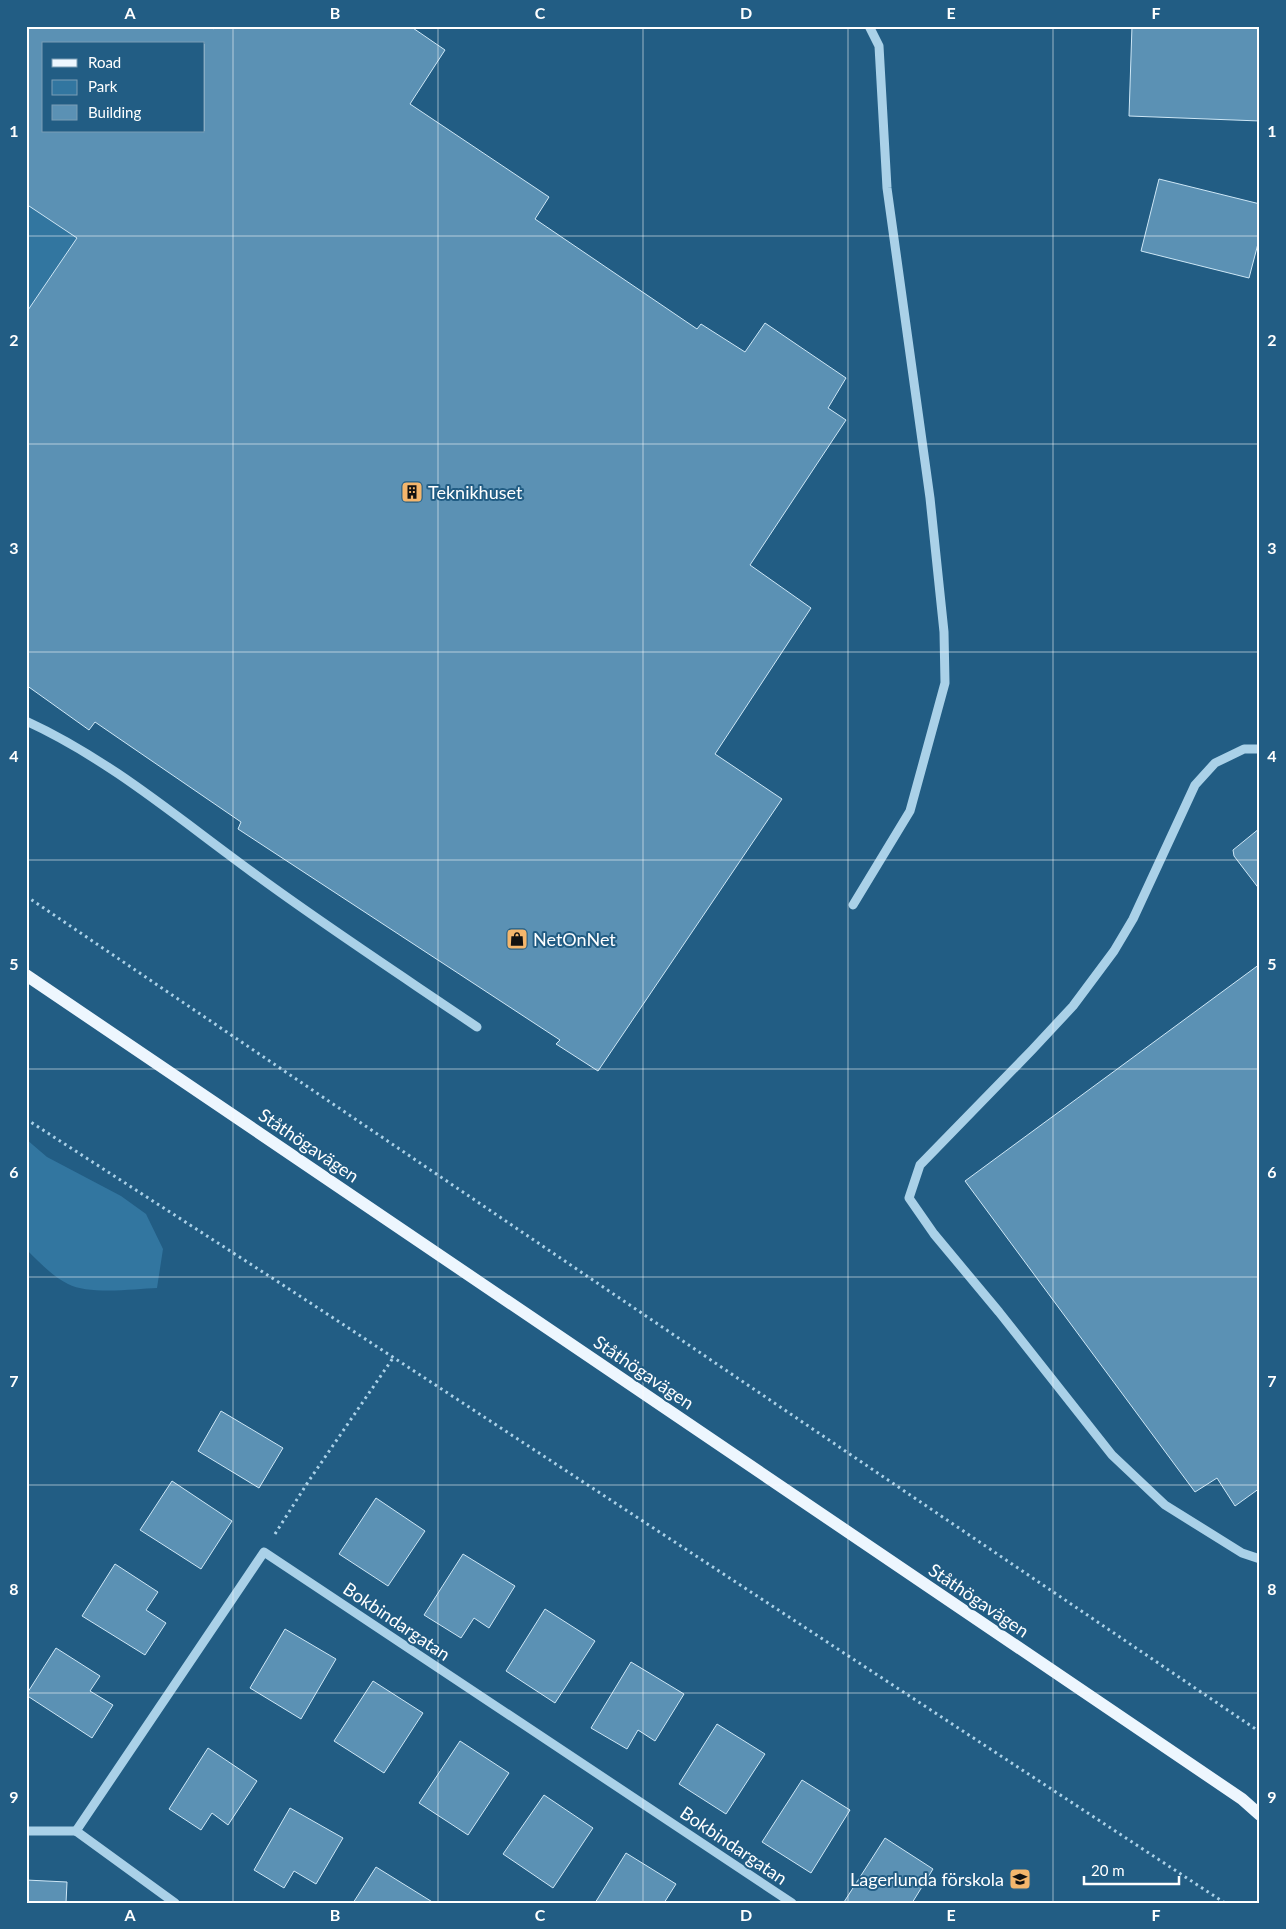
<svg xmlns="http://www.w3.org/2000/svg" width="1286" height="1929" font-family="Lato,sans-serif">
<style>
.green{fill:#3276a0}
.building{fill:#5b91b4;stroke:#cee7f6;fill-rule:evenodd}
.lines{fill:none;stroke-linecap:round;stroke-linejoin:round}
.path{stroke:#aad1e8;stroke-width:3;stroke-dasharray:2.5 4;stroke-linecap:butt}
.minor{stroke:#aad1e8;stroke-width:9}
.major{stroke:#edf6fe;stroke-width:12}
.grid{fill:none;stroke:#fff;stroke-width:1;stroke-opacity:0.55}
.labels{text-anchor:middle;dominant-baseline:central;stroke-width:4;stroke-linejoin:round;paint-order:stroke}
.poi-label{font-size:18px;fill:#fff;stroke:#225d84;text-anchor:start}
.street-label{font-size:18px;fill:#fff;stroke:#225d84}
.neatline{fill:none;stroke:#fff;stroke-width:2}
.grid-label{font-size:16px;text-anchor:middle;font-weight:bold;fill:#fff}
</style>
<rect width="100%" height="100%" fill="#225d84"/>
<g class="green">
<path d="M26,204L77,238L26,313Z"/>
<path d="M26,1139L47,1157L121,1196L146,1214L163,1249L157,1288C134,1289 89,1295 68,1284C52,1276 39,1262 26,1249Z"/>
</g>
<g class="building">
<path d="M26,26H210L214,29L217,26H410L445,50L410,104L549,197L535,219L697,329L701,324L745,352L765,323L846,378L828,408L846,420L750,565L811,608L715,754L782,799L598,1071L556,1044L560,1040L238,829L241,822L95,722L89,730L26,685V313L77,238L26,204ZM44,44H204V131H44Z"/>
<path d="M1132,26H1260V121L1129,116Z"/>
<path d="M1159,179L1260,204V236L1249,278L1141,251Z"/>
<path d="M1260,828V890L1234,856L1233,850Z"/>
<path d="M1260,964V1488L1235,1506L1217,1478L1195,1492L965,1181Z"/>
<path d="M221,1411L283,1448L259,1488L198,1451Z"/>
<path d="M172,1481L232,1521L201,1569L140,1530Z"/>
<path d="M376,1498L425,1531L388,1586L339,1554Z"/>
<path d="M463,1554L515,1586L489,1628L474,1618L461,1638L424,1615Z"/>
<path d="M115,1564L158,1592L146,1610L166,1623L145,1655L82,1616Z"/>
<path d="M545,1609L595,1641L555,1703L506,1671Z"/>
<path d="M285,1629L336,1659L301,1719L250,1688Z"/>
<path d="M56,1648L100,1676L90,1691L113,1705L92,1738L26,1695Z"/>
<path d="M631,1662L684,1694L655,1741L638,1730L627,1749L591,1728Z"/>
<path d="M373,1681L423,1713L384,1773L334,1741Z"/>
<path d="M717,1724L765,1754L726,1814L679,1784Z"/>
<path d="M460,1741L509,1773L468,1835L419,1803Z"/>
<path d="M208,1748L257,1781L228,1825L212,1813L201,1830L169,1809Z"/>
<path d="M802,1780L850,1810L811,1873L762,1842Z"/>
<path d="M544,1795L593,1828L553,1888L503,1854Z"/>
<path d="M290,1808L343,1838L316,1884L294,1871L284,1888L254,1870Z"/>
<path d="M885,1838L933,1869L912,1903H846L844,1902Z"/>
<path d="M626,1853L676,1884L664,1903H595Z"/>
<path d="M376,1867L434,1903H353Z"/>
<path d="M26,1880L67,1882L66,1903H26Z"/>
</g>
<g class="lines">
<g class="path">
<path d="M26,896L1260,1732"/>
<path d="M26,1119L286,1287L1225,1903"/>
<path d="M275,1534L308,1482L393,1358"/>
</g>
<g class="minor">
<path d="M26,721C109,759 179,819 252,872C325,926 402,976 477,1027"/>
<path d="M1260,749H1244L1215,763L1195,785L1133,919L1114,951L1073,1006L1032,1050L920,1165L909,1198L934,1234L999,1312L1112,1455L1165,1505L1242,1553L1260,1559"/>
<path d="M853,905L910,811L945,683L944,632L930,498L887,188L879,46L869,26"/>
<path d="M26,1831H76"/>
<path d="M76,1831L264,1552L792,1903"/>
<path d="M76,1831L175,1903"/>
</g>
<path class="major" d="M26,975L1242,1799L1260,1815"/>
</g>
<path class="grid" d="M233,26V1903M438,26V1903M643,26V1903M848,26V1903M1053,26V1903M26,236H1260M26,444H1260M26,652H1260M26,860H1260M26,1069H1260M26,1277H1260M26,1485H1260M26,1693H1260"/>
<defs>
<g id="building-square" transform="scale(1.125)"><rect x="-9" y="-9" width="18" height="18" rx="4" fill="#f4b66c" stroke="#225d84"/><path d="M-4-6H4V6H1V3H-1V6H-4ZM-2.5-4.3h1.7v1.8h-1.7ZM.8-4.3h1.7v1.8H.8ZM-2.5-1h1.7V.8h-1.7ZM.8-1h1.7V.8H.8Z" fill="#111"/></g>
<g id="shop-square" transform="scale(1.125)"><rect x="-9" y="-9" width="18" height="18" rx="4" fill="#f4b66c" stroke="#225d84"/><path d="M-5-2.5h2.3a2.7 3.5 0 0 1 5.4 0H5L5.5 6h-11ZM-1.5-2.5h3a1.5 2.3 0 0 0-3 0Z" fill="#111"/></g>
<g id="school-square" transform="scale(1.125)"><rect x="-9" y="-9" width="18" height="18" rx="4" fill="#f4b66c" stroke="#225d84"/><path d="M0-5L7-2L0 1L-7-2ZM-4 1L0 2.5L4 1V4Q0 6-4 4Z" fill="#111"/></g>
</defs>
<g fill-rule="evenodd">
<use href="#building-square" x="412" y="492"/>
<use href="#shop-square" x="517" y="939"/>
<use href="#school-square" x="1020" y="1879"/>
</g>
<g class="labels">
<g class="poi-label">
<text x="428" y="492">Teknikhuset</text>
<text x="533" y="939">NetOnNet</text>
<text x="1004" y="1879" text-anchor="end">Lagerlunda förskola</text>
</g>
<g class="street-label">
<text transform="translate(309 1145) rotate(34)">Ståthögavägen</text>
<text transform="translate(644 1372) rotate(34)">Ståthögavägen</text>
<text transform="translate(979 1600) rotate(34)">Ståthögavägen</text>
<text transform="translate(397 1621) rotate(34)">Bokbindargatan</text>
<text transform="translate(734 1845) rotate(34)">Bokbindargatan</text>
</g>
</g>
<rect width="1286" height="1929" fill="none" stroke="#225d84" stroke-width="55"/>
<rect x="42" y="42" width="162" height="90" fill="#225d84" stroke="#7a9eb5"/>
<rect x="52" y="59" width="25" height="8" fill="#edf6fe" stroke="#7a9eb5"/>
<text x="88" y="68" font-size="15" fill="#ffffff">Road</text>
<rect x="52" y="80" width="25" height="15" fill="#3276a0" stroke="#7a9eb5"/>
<text x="88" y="92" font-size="15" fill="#ffffff">Park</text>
<rect x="52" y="105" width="25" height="15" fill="#5b91b4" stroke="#7a9eb5"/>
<text x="88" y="118" font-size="15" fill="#ffffff">Building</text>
<path d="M1084 1876v8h95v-8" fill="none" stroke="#ffffff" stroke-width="2.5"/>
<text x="1091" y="1876" font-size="15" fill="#ffffff" stroke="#225d84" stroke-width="4" paint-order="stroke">20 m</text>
<rect x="28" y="28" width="1230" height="1874" class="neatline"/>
<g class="grid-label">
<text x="130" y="19">A</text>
<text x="335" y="19">B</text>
<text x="540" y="19">C</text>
<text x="746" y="19">D</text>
<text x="951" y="19">E</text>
<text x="1156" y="19">F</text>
<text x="14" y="137">1</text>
<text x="1272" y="137">1</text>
<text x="14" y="346">2</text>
<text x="1272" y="346">2</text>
<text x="14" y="554">3</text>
<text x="1272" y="554">3</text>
<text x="14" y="762">4</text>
<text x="1272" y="762">4</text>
<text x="14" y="970">5</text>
<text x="1272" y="970">5</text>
<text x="14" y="1178">6</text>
<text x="1272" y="1178">6</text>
<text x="14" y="1387">7</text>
<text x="1272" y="1387">7</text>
<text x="14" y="1595">8</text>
<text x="1272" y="1595">8</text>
<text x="14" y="1803">9</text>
<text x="1272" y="1803">9</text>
<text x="130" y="1921">A</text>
<text x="335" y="1921">B</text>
<text x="540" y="1921">C</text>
<text x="746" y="1921">D</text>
<text x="951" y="1921">E</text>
<text x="1156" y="1921">F</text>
</g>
</svg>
